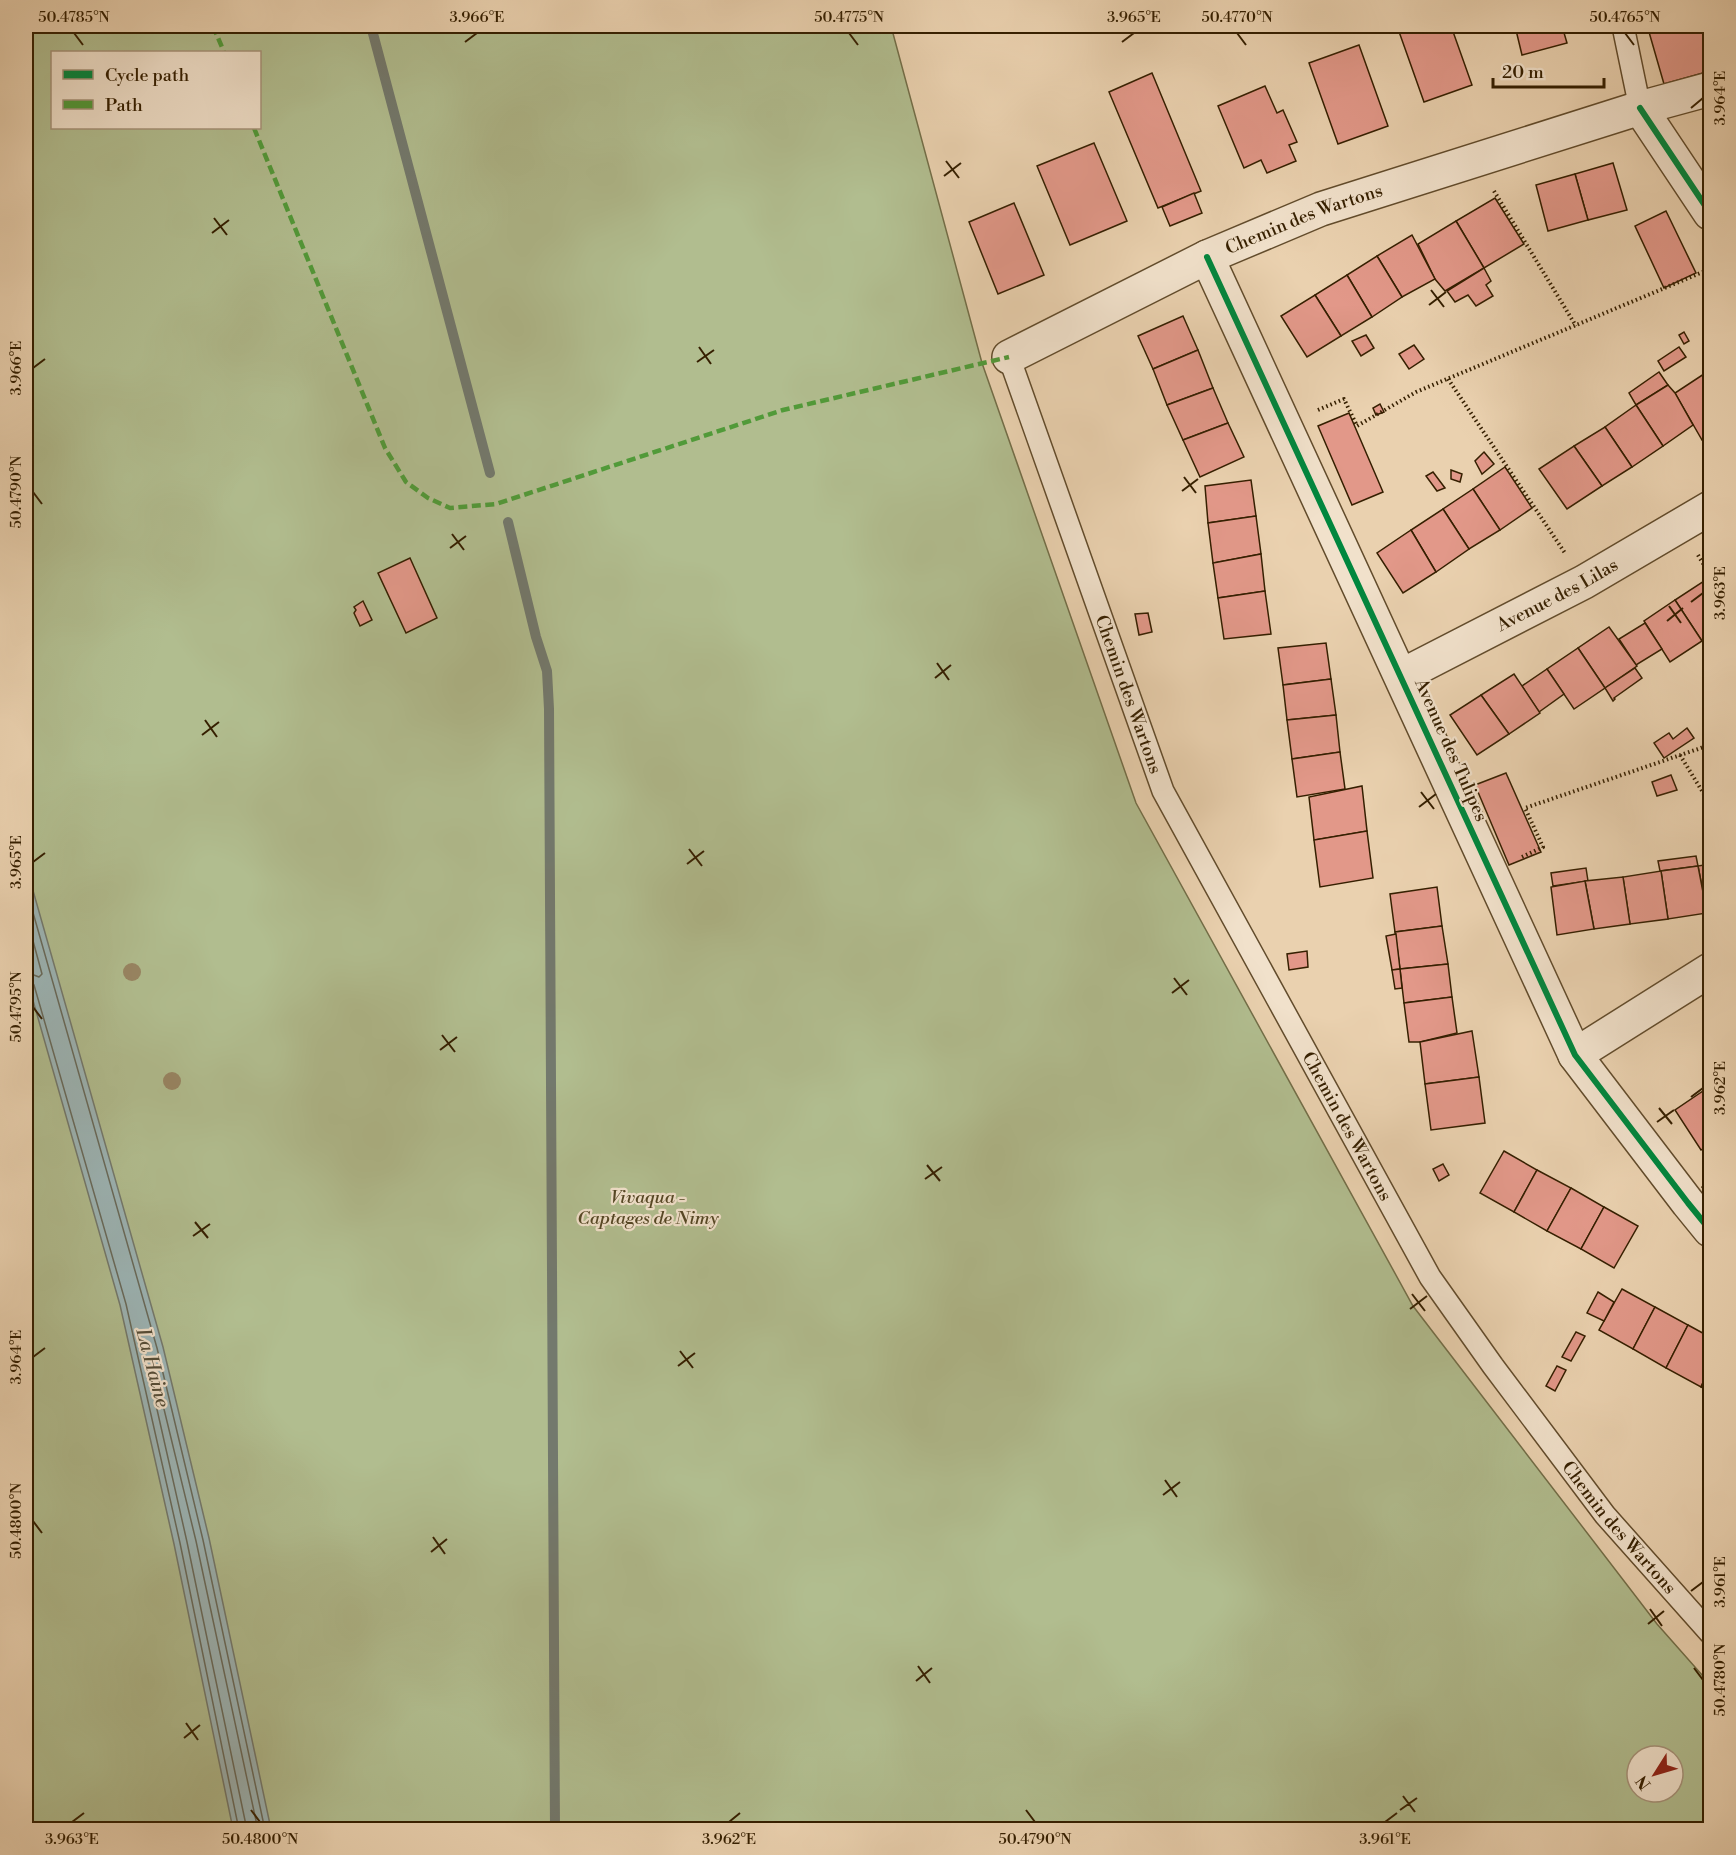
<svg xmlns="http://www.w3.org/2000/svg" width="1736" height="1855" font-family="'Libre Bodoni',serif">
<style>
.green{fill:#b1bd8f;stroke:#736e48;stroke-width:1.5;fill-rule:evenodd}
.water{fill:#9cb5b6;stroke:#73796d;stroke-width:1.5}
.lines{fill:none;stroke-linecap:round;stroke-linejoin:round}
.shore{stroke:#686a5b;stroke-width:1.5}
.stream{stroke:#73796d;stroke-width:10}
.building{fill:#e29889;stroke:#351f00;stroke-width:1.5}
.service-casing{stroke:#624c2c;stroke-width:24}
.minor-casing{stroke:#624c2c;stroke-width:36}
.path{stroke:#351f00;stroke-width:4;stroke-dasharray:1.5 3;stroke-linecap:butt}
.service{stroke:#f1e1cb;stroke-width:21}
.minor{stroke:#f1e1cb;stroke-width:33}
.quiet{stroke:#519a39;stroke-width:4.5;stroke-dasharray:9 4.5;stroke-linecap:butt}
.cycleway-casing{stroke:#f1e1cb;stroke-width:10}
.cycleway{stroke:#00873e;stroke-width:6}
.tree{fill:#988563}
.ticks{fill:none;stroke:#351f00;stroke-width:2}
.labels{text-anchor:middle;dominant-baseline:central;stroke-width:4.5;stroke-linejoin:round;paint-order:stroke}
.street-label{font-size:18px;fill:#351f00;stroke:#f1e1cb}
.park-label{font-size:18px;font-style:italic;fill:#544624;stroke:#f1e1cb}
.water-label{font-size:20px;font-style:italic;fill:#544c37;stroke:#f1e1cb}
.neatline{fill:none;stroke:#351f00;stroke-width:2}
.ticks-label{font-size:15px;text-anchor:middle;fill:#351f00}
</style>
<rect width="100%" height="100%" fill="#ead1af"/>
<filter id="stains"><feTurbulence type="fractalNoise" baseFrequency=".00333" numOctaves="4"/><feColorMatrix values="0 0 0 0 .2 0 0 0 0 .09 0 0 0 0 .02 0 0 0 .5 -.17"/></filter>
<radialGradient id="worn" r=".72"><stop offset=".6" stop-color="#630" stop-opacity="0"/><stop offset="1" stop-color="#630" stop-opacity=".3"/></radialGradient>
<path class="green" d="M26,26H891L982,363L1136,803L1413,1306L1657,1624L1710,1684V1829L26,1830ZM52,52H260V128H52ZM1637,1756H1673V1792H1637Z"/>
<path class="water" d="M26,866L163,1347L209,1538L271,1829H233L174,1544L120,1305L26,976Z"/>
<g class="lines">
<g class="shore">
<path d="M26,888L157,1348L203,1540L265,1830"/>
<path d="M26,915L42,974L39,977L26,972"/>
<path d="M26,980L31,981L34,985L126,1304L180,1543L239,1830"/>
<path d="M247,1830L187,1542L149,1374L152,1370L155,1372L196,1541L258,1830"/>
</g>
<g class="stream">
<path d="M371,26L490,473"/>
<path d="M508,522L536,637L547,671L549,709L555,1830"/>
</g>
</g>
<g class="building">
<path d="M1397,26H1451L1472,85L1424,102Z"/>
<path d="M1515,26H1562L1567,43L1522,55Z"/>
<path d="M1671,26H1710V71L1664,84L1649,32Z"/>
<path d="M1359,45L1388,126L1338,144L1309,63Z"/>
<path d="M1152,73L1201,191L1158,208L1109,92Z"/>
<path d="M1265,86L1277,113L1283,110L1297,142L1289,145L1296,161L1267,173L1261,160L1244,168L1218,106Z"/>
<path d="M1094,143L1127,221L1070,245L1037,166Z"/>
<path d="M1613,163L1627,210L1588,220L1575,174Z"/>
<path d="M1575,174L1588,220L1548,231L1536,185Z"/>
<path d="M1194,193L1202,213L1170,226L1162,207Z"/>
<path d="M1495,198L1524,244L1484,268L1456,221Z"/>
<path d="M1014,203L1044,275L998,294L969,222Z"/>
<path d="M1666,211L1696,273L1664,288L1635,226Z"/>
<path d="M1456,221L1484,268L1445,291L1435,279L1418,244Z"/>
<path d="M1412,235L1435,279L1402,297L1377,256Z"/>
<path d="M1377,256L1402,297L1372,317L1347,275Z"/>
<path d="M1484,268L1491,281L1486,285L1493,296L1476,306L1468,295L1455,302L1447,291Z"/>
<path d="M1347,275L1372,317L1341,336L1315,295Z"/>
<path d="M1315,295L1341,336L1307,357L1281,316Z"/>
<path d="M1183,316L1198,350L1153,369L1138,336Z"/>
<path d="M1684,332L1689,341L1684,344L1679,335Z"/>
<path d="M1366,335L1374,348L1361,356L1352,341Z"/>
<path d="M1414,345L1424,359L1409,369L1399,354Z"/>
<path d="M1679,347L1686,357L1664,371L1658,361Z"/>
<path d="M1198,350L1213,388L1167,405L1153,369Z"/>
<path d="M1710,370V435L1702,440L1675,393Z"/>
<path d="M1659,372L1668,385L1636,405L1629,393Z"/>
<path d="M1668,385L1675,393L1693,425L1663,446L1636,405Z"/>
<path d="M1213,388L1228,423L1183,440L1167,405Z"/>
<path d="M1380,404L1384,412L1376,415L1373,408Z"/>
<path d="M1636,405L1663,446L1632,467L1605,427Z"/>
<path d="M1349,413L1383,492L1352,505L1318,426Z"/>
<path d="M1228,423L1244,457L1200,477L1183,440Z"/>
<path d="M1605,427L1632,467L1602,486L1574,446Z"/>
<path d="M1574,446L1602,486L1567,509L1539,469Z"/>
<path d="M1484,452L1494,464L1482,474L1475,461Z"/>
<path d="M1505,467L1532,508L1500,530L1473,489Z"/>
<path d="M1451,470L1462,474L1460,482L1451,479Z"/>
<path d="M1433,472L1445,488L1437,491L1426,476Z"/>
<path d="M1251,480L1256,516L1208,523L1205,486Z"/>
<path d="M1473,489L1500,530L1469,549L1443,509Z"/>
<path d="M1443,509L1469,549L1436,572L1411,530Z"/>
<path d="M1256,516L1261,554L1213,563L1208,523Z"/>
<path d="M1411,530L1436,572L1403,593L1377,553Z"/>
<path d="M1261,554L1265,591L1218,598L1213,563Z"/>
<path d="M410,558L437,618L406,633L378,573Z"/>
<path d="M1707,579L1710,585V635L1702,641L1675,600Z"/>
<path d="M1265,591L1271,634L1224,639L1218,598Z"/>
<path d="M1675,600L1702,641L1670,662L1644,621Z"/>
<path d="M363,601L372,620L360,626L354,613L356,610L354,607Z"/>
<path d="M1148,613L1152,632L1139,635L1135,614Z"/>
<path d="M1645,623L1662,649L1636,665L1619,639Z"/>
<path d="M1609,627L1637,666L1605,688L1578,648Z"/>
<path d="M1326,643L1331,679L1283,685L1278,648Z"/>
<path d="M1578,648L1605,688L1574,709L1547,669Z"/>
<path d="M1635,668L1642,678L1614,698L1615,699L1613,701L1605,688Z"/>
<path d="M1547,669L1564,694L1539,712L1522,686Z"/>
<path d="M1514,674L1540,713L1509,734L1481,695Z"/>
<path d="M1331,679L1336,715L1287,720L1283,685Z"/>
<path d="M1481,695L1509,734L1477,755L1450,715Z"/>
<path d="M1336,715L1340,752L1292,759L1287,720Z"/>
<path d="M1687,728L1694,738L1664,758L1654,743L1669,733L1673,739Z"/>
<path d="M1340,752L1345,789L1297,797L1292,759Z"/>
<path d="M1506,773L1541,852L1509,865L1475,785Z"/>
<path d="M1671,775L1677,790L1657,796L1652,782Z"/>
<path d="M1362,786L1367,831L1314,840L1309,797Z"/>
<path d="M1367,831L1373,878L1320,887L1314,840Z"/>
<path d="M1696,856L1698,866L1660,871L1658,861Z"/>
<path d="M1710,864V913H1707L1698,866Z"/>
<path d="M1698,866L1707,913L1668,919L1661,871Z"/>
<path d="M1586,868L1588,881L1553,886L1551,873Z"/>
<path d="M1661,871L1668,919L1630,924L1623,877Z"/>
<path d="M1623,877L1630,924L1594,929L1585,881Z"/>
<path d="M1585,881L1594,929L1557,935L1551,887Z"/>
<path d="M1437,887L1442,926L1395,932L1390,894Z"/>
<path d="M1442,926L1448,964L1400,969L1395,932Z"/>
<path d="M1396,934L1400,969L1392,970L1386,936Z"/>
<path d="M1307,951L1308,967L1289,970L1287,954Z"/>
<path d="M1448,964L1452,997L1404,1003L1400,969Z"/>
<path d="M1400,969L1402,988L1395,989L1392,970Z"/>
<path d="M1452,997L1457,1033L1420,1042H1409L1404,1003Z"/>
<path d="M1472,1031L1479,1077L1425,1084L1420,1042Z"/>
<path d="M1479,1077L1485,1123L1431,1130L1425,1084Z"/>
<path d="M1706,1089L1710,1095V1144L1701,1150L1675,1110Z"/>
<path d="M1504,1151L1537,1170L1514,1212L1480,1193Z"/>
<path d="M1443,1164L1449,1175L1439,1181L1433,1169Z"/>
<path d="M1537,1170L1571,1188L1547,1231L1514,1212Z"/>
<path d="M1710,1180V1197L1702,1187Z"/>
<path d="M1571,1188L1604,1207L1581,1249L1547,1231Z"/>
<path d="M1604,1207L1638,1226L1614,1268L1581,1249Z"/>
<path d="M1622,1289L1655,1307L1633,1349L1599,1330Z"/>
<path d="M1598,1292L1614,1302L1604,1321L1587,1313Z"/>
<path d="M1655,1307L1688,1325L1666,1368L1633,1349Z"/>
<path d="M1688,1325L1710,1337V1367L1701,1387L1666,1368Z"/>
<path d="M1576,1332L1585,1336L1571,1361L1562,1357Z"/>
<path d="M1557,1366L1566,1370L1555,1391L1546,1386Z"/>
<path d="M1710,1367V1392L1701,1387Z"/>
</g>
<g class="lines">
<g class="service-casing">
<g id="service">
<path d="M1623,26L1640,108"/>
<path id="s1" d="M1009,357L1163,791L1430,1277L1493,1366L1605,1515L1710,1633"/>
</g>
</g>
<g class="minor-casing">
<g id="minor">
<path d="M1640,108L1710,213"/>
<path d="M1207,257L1575,1055L1688,1203L1710,1230"/>
<path id="s2" d="M1009,357L1207,257L1321,209L1640,108L1710,89"/>
<path id="s3" d="M1401,676L1584,582L1710,508"/>
<path d="M1575,1055L1710,970"/>
</g>
</g>
<g class="path">
<path d="M1494,191L1576,326"/>
<path d="M1448,379L1565,553"/>
<path d="M1318,410L1344,399L1357,426L1416,392L1710,269"/>
<path d="M1698,555L1710,575"/>
<path d="M1680,755L1710,804"/>
<path d="M1522,857L1543,847L1525,808L1701,748L1710,743"/>
</g>
<use href="#service" class="service"/>
<use href="#minor" class="minor"/>
<g class="quiet">
<path d="M213,26L224,52"/>
<path d="M254,128L385,448L406,482L428,498L450,508L496,504L783,410L1009,357"/>
</g>
<g class="cycleway-casing">
<g id="cycleway">
<path d="M1640,108L1710,213"/>
<path d="M1207,257L1575,1055L1688,1203L1710,1230"/>
</g>
</g>
<use href="#cycleway" class="cycleway"/>
</g>
<g class="tree">
<circle cx="132" cy="972" r="9"/>
<circle cx="172" cy="1081" r="9"/>
</g>
<path class="ticks" d="M74,33L83,45M849,33L858,45M1237,33L1246,45M1625,33L1634,45M465,42L477,33M1122,42L1134,33M1691,108L1703,98M946,161L959,178M944,176L961,163M214,218L227,235M212,233L229,220M1431,290L1444,307M1429,305L1446,292M699,347L711,364M697,362L714,350M33,368L45,359M1184,477L1196,493M1182,491L1198,479M33,492L42,504M452,534L464,550M450,548L466,536M1691,602L1703,593M1669,606L1681,623M1667,621L1683,608M937,663L949,680M935,678L951,665M205,720L217,737M202,735L219,722M1421,792L1434,809M1419,807L1436,794M689,849L702,866M33,862L45,853M687,864L704,851M1174,978L1187,995M1172,993L1189,980M33,1007L42,1019M442,1035L455,1052M440,1050L457,1037M1691,1097L1703,1088M1659,1108L1672,1124M1657,1122L1674,1110M927,1165L940,1181M925,1179L942,1167M195,1222L208,1238M193,1236L210,1224M1412,1294L1425,1311M1410,1309L1427,1296M680,1351L693,1368M33,1357L45,1348M678,1366L695,1353M1165,1480L1177,1497M1163,1495L1180,1482M33,1521L42,1533M433,1537L445,1554M431,1552L447,1539M1691,1591L1703,1582M1650,1609L1662,1626M1648,1624L1664,1611M918,1666L930,1683M1694,1668L1703,1680M916,1681L932,1668M186,1723L198,1740M184,1738L200,1725M1403,1796L1415,1812M251,1810L260,1822M1026,1810L1035,1822M1400,1810L1417,1798M72,1822L84,1813M729,1822L740,1813M1385,1822L1397,1813"/>
<g class="labels">
<g class="street-label">
<text stroke="none"><textPath href="#s2" startOffset="326">Chemin des Wartons</textPath></text>
<text stroke="none"><textPath href="#s3" startOffset="176">Avenue des Lilas</textPath></text>
<text stroke="none"><textPath href="#s1" startOffset="358">Chemin des Wartons</textPath></text>
<text transform="translate(1451 750) rotate(66)">Avenue des Tulipes</text>
<text stroke="none"><textPath href="#s1" startOffset="843">Chemin des Wartons</textPath></text>
<text stroke="none"><textPath href="#s1" startOffset="1329">Chemin des Wartons</textPath></text>
</g>
<g class="park-label">
<text x="648" y="1197">Vivaqua -<tspan x="648" dy="21">Captages de Nimy</tspan></text>
</g>
<g class="water-label">
<text transform="translate(152 1368) rotate(75)">La Haine</text>
</g>
</g>
<rect width="1736" height="1855" fill="none" stroke="#ead1af" stroke-width="66"/>
<rect x="51" y="51" width="210" height="78" fill="#f1e1cb" stroke="#a6937a" stroke-width="1.5"/>
<rect x="63" y="70" width="30" height="9" fill="#00873e" stroke="#a6937a" stroke-width="1.5"/>
<text x="105" y="81" font-size="18" fill="#351f00">Cycle path</text>
<rect x="63" y="100" width="30" height="9" fill="#519a39" stroke="#a6937a" stroke-width="1.5"/>
<text x="105" y="111" font-size="18" fill="#351f00">Path</text>
<g transform="translate(1655 1774) rotate(233)"><circle r="28" fill="#f1e1cb" stroke="#a6937a" stroke-width="1.5"/>
<path d="M0-4.5L10 22L0 15L-10 22Z" fill="#8f2418"/>
<text y="-9" font-size="16" font-weight="bold" text-anchor="middle" fill="#351f00">N</text>
</g>
<path d="M1493 78v9h111v-9" fill="none" stroke="#351f00" stroke-width="3"/>
<text x="1502" y="78" font-size="18" fill="#351f00" stroke="#f1e1cb" stroke-width="4.5" paint-order="stroke">20 m</text>
<rect x="33" y="33" width="1670" height="1789" class="neatline"/>
<g class="ticks-label">
<text x="74" y="22">50.4785°N</text>
<text x="477" y="22">3.966°E</text>
<text x="849" y="22">50.4775°N</text>
<text x="1134" y="22">3.965°E</text>
<text x="1237" y="22">50.4770°N</text>
<text x="1625" y="22">50.4765°N</text>
<text transform="translate(1720 98) rotate(-90)" y="5">3.964°E</text>
<text transform="translate(16 368) rotate(-90)" y="5">3.966°E</text>
<text transform="translate(16 492) rotate(-90)" y="5">50.4790°N</text>
<text transform="translate(1720 593) rotate(-90)" y="5">3.963°E</text>
<text transform="translate(16 862) rotate(-90)" y="5">3.965°E</text>
<text transform="translate(16 1007) rotate(-90)" y="5">50.4795°N</text>
<text transform="translate(1720 1088) rotate(-90)" y="5">3.962°E</text>
<text transform="translate(16 1357) rotate(-90)" y="5">3.964°E</text>
<text transform="translate(16 1521) rotate(-90)" y="5">50.4800°N</text>
<text transform="translate(1720 1582) rotate(-90)" y="5">3.961°E</text>
<text transform="translate(1720 1680) rotate(-90)" y="5">50.4780°N</text>
<text x="72" y="1844">3.963°E</text>
<text x="260" y="1844">50.4800°N</text>
<text x="729" y="1844">3.962°E</text>
<text x="1035" y="1844">50.4790°N</text>
<text x="1385" y="1844">3.961°E</text>
</g>
<rect width="100%" height="100%" filter="url(#stains)"/>
<rect width="100%" height="100%" fill="url(#worn)"/>
</svg>
